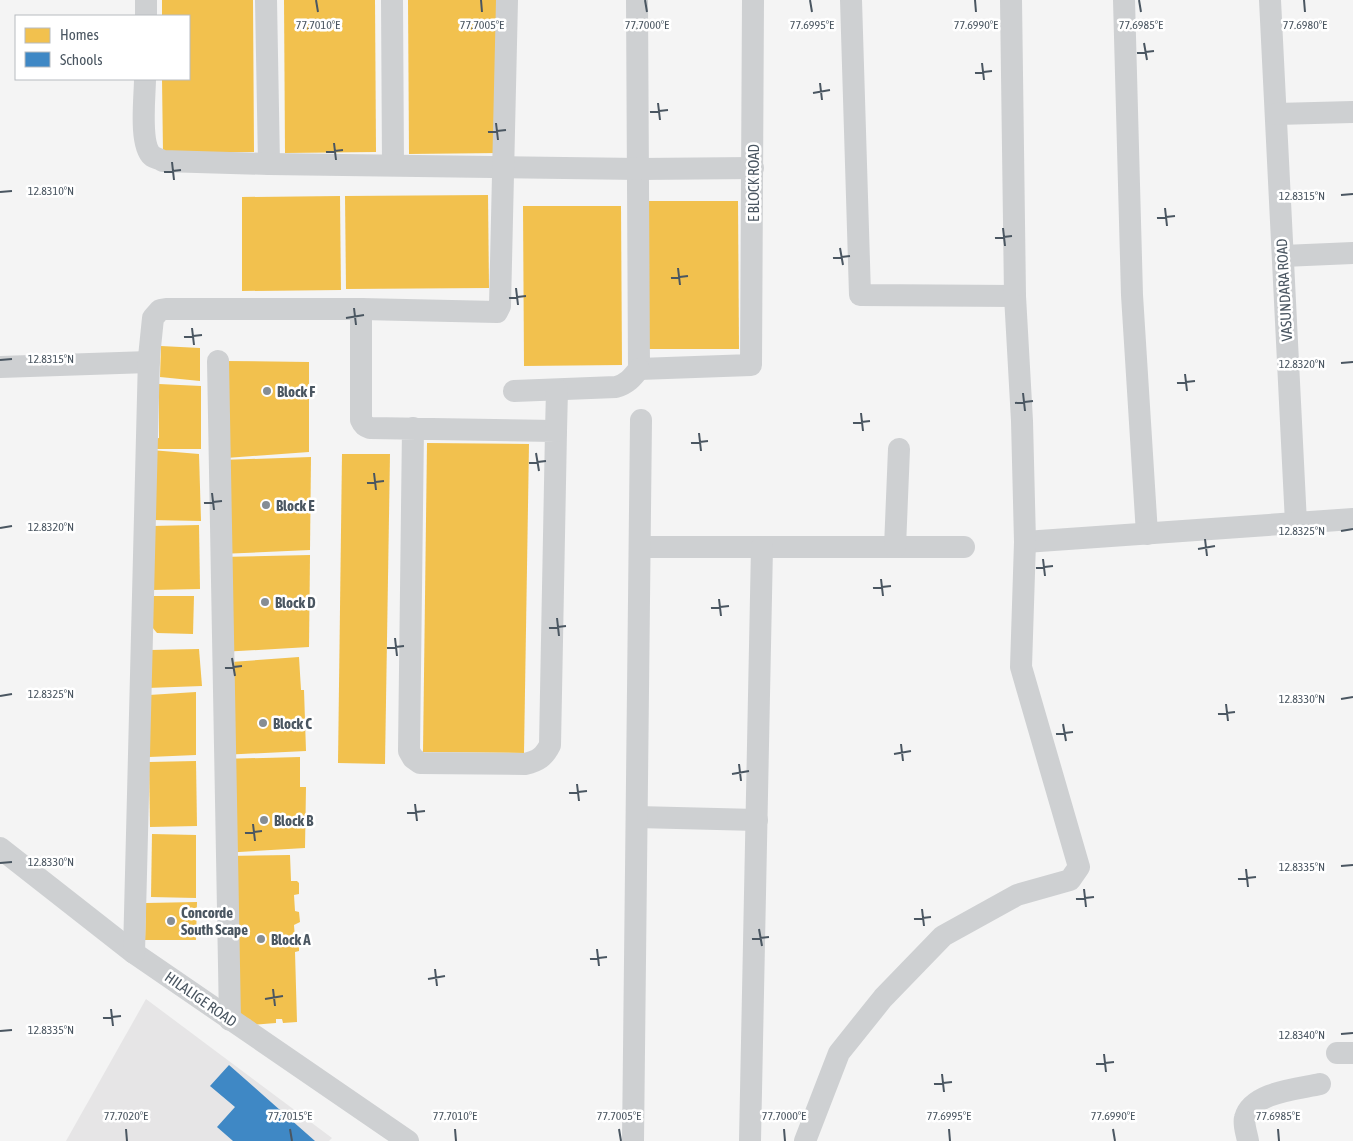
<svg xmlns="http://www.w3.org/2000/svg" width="1353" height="1141" font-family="'Asap Condensed',sans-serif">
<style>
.education{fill:#e6e5e6}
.homes{fill:#f2c14e}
.schools{fill:#3f88c5}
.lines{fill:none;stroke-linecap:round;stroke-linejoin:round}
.minor{stroke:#ced0d2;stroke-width:22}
.ticks{fill:none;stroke:#4a5661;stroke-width:2}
.poi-dot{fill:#868d94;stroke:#fff;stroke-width:2}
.labels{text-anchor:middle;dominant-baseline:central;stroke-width:5;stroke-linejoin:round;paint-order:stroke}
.street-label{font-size:15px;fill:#4a5661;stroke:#fff}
.poi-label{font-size:15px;font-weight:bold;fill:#4a5661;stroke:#fff;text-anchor:start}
.ticks-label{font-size:12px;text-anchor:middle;fill:#4a5661;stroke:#fff;stroke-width:5;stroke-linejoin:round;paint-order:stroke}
</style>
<rect width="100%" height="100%" fill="#f4f4f4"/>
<path class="education" d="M146,999L332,1138L329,1141H66Z"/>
<g class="homes">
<path d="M162,0H253L254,152L163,153L162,79H189V16H162Z"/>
<path d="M284,0H375L376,152L285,153Z"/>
<path d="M408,0H499L500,153L409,154Z"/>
<path d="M488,195L489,288L346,289L345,196Z"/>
<path d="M340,196L341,290L242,291V197Z"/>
<path d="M648,201H738L739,349H648Z"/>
<path d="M523,206H621L622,365L524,366Z"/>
<path d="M161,346L200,348V381L160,377Z"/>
<path d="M225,361L309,362V452L226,458Z"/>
<path d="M159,384L201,386V449H151L152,439L159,438Z"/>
<path d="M427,443L529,444L524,753L423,752Z"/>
<path d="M151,450L199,454L201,521L152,520Z"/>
<path d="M342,454H390L385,764L338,763Z"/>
<path d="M311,457L310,550L220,554L221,460Z"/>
<path d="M199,525L200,589L152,590L151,526Z"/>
<path d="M310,555L309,647L221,652L220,557Z"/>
<path d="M148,596H194L193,634L157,633L152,627Z"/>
<path d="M199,649L202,686L147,688L150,650Z"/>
<path d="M299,657L301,690H304L306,751L221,755L217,663Z"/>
<path d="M196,692V755L149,757V695Z"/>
<path d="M300,757V787H306L305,848L222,853L219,759Z"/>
<path d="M196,761L197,826L150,827L149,762Z"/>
<path d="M152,834L196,835V898L151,897Z"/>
<path d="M290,855L291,881H297L299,883V894L294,895L295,911L299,912L300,922L294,925L295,939L299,940V951L295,952L297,1022L283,1023L282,1019H276V1023L252,1025L250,1019L237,1018L227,856Z"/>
<path d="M197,902L196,940H145L146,903Z"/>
</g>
<path class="schools" d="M229,1065L298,1126L315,1141H233L217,1127L235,1107L210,1086Z"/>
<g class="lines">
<g class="minor">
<path d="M266,0L269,164"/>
<path d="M392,0L393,165"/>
<path d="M637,0L639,369L751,365L753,0"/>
<path d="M851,0L860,295L1015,296"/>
<path d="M1124,0L1132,295L1147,534"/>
<path d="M1270,0L1296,523L1353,519"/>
<path d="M146,16V0"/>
<path d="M145,79C145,96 139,144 152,156C155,158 160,159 163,161L269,164L639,169L753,168"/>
<path d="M1276,114L1353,112"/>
<path d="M1283,256L1353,253"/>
<path d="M361,309V420C363,425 365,426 370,428L556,431L550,745C544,757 538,761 525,764L420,763L413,758L409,751L413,428"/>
<path d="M218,361L230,1020"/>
<path d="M0,367L149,362"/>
<path d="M514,391L616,387C627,384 632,378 639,369"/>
<path d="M556,431L557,390"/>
<path d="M1025,542L1296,523"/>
<path d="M640,547H964"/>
<path d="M895,547L899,449"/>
<path d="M637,817L757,820"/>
<path d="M0,848L134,953L408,1141"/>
<path d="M134,953L149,357L153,318L160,310L166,309H361L497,312L500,306L507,0"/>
<path d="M1337,1053H1353"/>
<path d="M633,1141L641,420"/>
<path d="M750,1141L762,547"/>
<path d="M805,1141L839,1053L883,998L943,936L1017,895L1070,880L1079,867L1021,667L1025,542L1022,421L1015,296L1011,0"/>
<path d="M1248,1141C1247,1135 1243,1124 1245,1118C1252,1092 1298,1089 1320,1084"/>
</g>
</g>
<path class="ticks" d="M316,0L318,12M481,0L482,12M645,0L647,12M810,0L812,12M975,0L976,12M1139,0L1141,12M1304,0L1305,12M1144,43L1147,60M1137,53L1154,51M982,63L984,80M975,73L992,71M820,83L822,100M813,93L830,90M658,103L660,120M650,112L668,110M496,123L498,140M488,132L506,130M334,143L336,160M326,152L343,150M172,162L174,180M164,172L181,170M0,192L12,191M1341,195L1353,194M1165,208L1167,226M1157,218L1175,216M1003,228L1005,246M995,238L1012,236M840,248L843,265M833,258L850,256M678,268L680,285M671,278L688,276M516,288L518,305M509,298L526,296M354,308L356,325M346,318L364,315M192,328L194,345M184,337L202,335M0,360L12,359M1341,363L1353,362M1185,374L1187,391M1177,383L1195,381M1023,393L1025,411M1015,403L1033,401M861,413L863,431M853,423L870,421M699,433L701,451M691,443L708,441M536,453L539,471M529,463L546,461M374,473L376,490M367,483L384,481M212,493L214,510M204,503L222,501M0,528L12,526M1341,531L1353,529M1205,539L1207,556M1198,549L1215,546M1043,559L1045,576M1036,568L1053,566M881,579L883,596M873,588L891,586M719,599L721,616M711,608L729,606M557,618L559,636M549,628L566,626M395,638L397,656M387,648L404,646M232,658L235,676M225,668L242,666M0,696L12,694M1341,699L1353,697M1226,704L1228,721M1218,714L1235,712M1063,724L1066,741M1056,734L1073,732M901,744L903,761M894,754L911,751M739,764L741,781M732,774L749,771M577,784L579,801M569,793L587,791M415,804L417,821M407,813L425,811M253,824L255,841M245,833L262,831M0,863L12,862M1341,866L1353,865M1246,869L1248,887M1238,879L1256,877M1084,889L1086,907M1076,899L1094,897M922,909L924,926M914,919L931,917M759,929L762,946M752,939L769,937M597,949L599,966M590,959L607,957M435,969L437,986M428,979L445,976M273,989L275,1006M265,999L283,996M111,1009L113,1026M103,1018L121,1016M0,1031L12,1030M1341,1034L1353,1033M1104,1054L1106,1072M1096,1064L1114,1062M942,1074L944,1092M934,1084L952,1082M126,1129L127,1141M290,1129L292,1141M455,1129L456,1141M619,1129L621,1141M784,1129L785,1141M949,1129L950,1141M1113,1129L1115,1141M1278,1129L1279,1141"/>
<g class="poi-dot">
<circle cx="267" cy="391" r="5"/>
<circle cx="266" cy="505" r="5"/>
<circle cx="265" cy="602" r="5"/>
<circle cx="263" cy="723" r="5"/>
<circle cx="264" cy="820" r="5"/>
<circle cx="171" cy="921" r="5"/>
<circle cx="261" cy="939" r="5"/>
</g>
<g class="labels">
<g class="street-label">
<text transform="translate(753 183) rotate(-90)">E BLOCK ROAD</text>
<text transform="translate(1284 290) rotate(-93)">VASUNDARA ROAD</text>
<text transform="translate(201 999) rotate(35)">HILALIGE ROAD</text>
</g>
<g class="poi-label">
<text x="277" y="391">Block F</text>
<text x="276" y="505">Block E</text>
<text x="275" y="602">Block D</text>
<text x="273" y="723">Block C</text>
<text x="274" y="820">Block B</text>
<text x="181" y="912">Concorde<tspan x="181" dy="17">South Scape</tspan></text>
<text x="271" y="939">Block A</text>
</g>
</g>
<g class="ticks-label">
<text x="318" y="29">77.7010°E</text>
<text x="482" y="29">77.7005°E</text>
<text x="647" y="29">77.7000°E</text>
<text x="812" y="29">77.6995°E</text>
<text x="976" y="29">77.6990°E</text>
<text x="1141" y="29">77.6985°E</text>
<text x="1305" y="29">77.6980°E</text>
<text x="51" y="195">12.8310°N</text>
<text x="1302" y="200">12.8315°N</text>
<text x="51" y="363">12.8315°N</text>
<text x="1302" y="368">12.8320°N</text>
<text x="51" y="531">12.8320°N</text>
<text x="1302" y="535">12.8325°N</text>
<text x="51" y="698">12.8325°N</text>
<text x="1302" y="703">12.8330°N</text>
<text x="51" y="866">12.8330°N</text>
<text x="1302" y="871">12.8335°N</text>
<text x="51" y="1034">12.8335°N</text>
<text x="1302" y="1039">12.8340°N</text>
<text x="126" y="1120">77.7020°E</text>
<text x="290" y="1120">77.7015°E</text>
<text x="455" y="1120">77.7010°E</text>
<text x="619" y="1120">77.7005°E</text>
<text x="784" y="1120">77.7000°E</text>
<text x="949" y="1120">77.6995°E</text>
<text x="1113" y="1120">77.6990°E</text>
<text x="1278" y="1120">77.6985°E</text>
</g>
<rect x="15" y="15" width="175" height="65" fill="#ffffff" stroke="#b7bbc0"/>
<rect x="25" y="28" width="25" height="15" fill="#f2c14e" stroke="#b7bbc0"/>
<text x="60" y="40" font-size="15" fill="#4a5661">Homes</text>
<rect x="25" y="52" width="25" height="15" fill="#3f88c5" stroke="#b7bbc0"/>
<text x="60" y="65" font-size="15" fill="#4a5661">Schools</text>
</svg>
